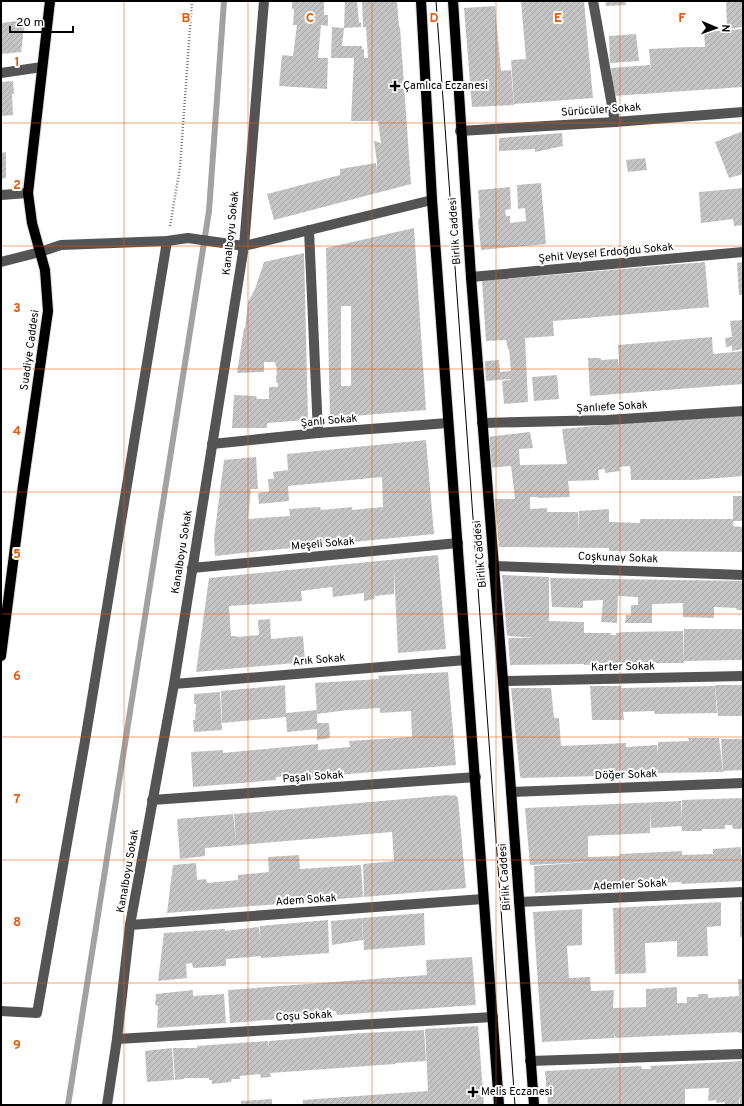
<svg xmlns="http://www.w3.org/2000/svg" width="744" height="1106" font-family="Overpass,sans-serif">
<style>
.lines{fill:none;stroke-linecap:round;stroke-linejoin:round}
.stream{stroke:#a2a2a2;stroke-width:6}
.building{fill:url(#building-hatch);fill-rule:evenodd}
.major-casing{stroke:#dbdbdb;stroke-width:12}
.path{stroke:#767676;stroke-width:2.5;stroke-dasharray:1 2;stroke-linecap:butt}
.minor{stroke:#545454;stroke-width:10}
.major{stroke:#000;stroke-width:10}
.tram{stroke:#000;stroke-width:1}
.grid{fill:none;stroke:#e8590c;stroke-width:1;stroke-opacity:0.55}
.poi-dot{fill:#000;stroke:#fff;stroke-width:1.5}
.labels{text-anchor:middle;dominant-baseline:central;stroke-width:4;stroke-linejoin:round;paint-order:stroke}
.poi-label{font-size:11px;fill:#000;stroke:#fff;text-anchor:start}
.street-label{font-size:11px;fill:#000;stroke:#fff}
.grid-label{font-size:13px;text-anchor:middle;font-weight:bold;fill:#e8590c;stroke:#fff;stroke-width:4;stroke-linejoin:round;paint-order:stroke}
</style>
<defs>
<pattern id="building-hatch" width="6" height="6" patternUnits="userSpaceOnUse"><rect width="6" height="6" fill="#c4c4c4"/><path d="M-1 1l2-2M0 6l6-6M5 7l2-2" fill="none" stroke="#a7a7a7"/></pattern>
</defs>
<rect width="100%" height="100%" fill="#fff"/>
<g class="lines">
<path class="stream" d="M68,1105L209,211L224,1"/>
</g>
<g class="building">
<path d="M292,1H324V15H328V26L321,25L318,58H328L327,89L279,86L282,55L293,56L297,25H293L294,9H292Z"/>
<path d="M345,1H357L359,23L361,22V27L344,28Z"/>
<path d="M362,1H397L399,27H400L411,184L274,220L267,194L340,175V169L376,163L377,171V163L374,141L381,143L378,121H351L354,58H331L332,27L344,28L342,46H362V49H364V58H368L366,27H363Z"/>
<path d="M521,1H584L593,98L514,104L511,60L526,59Z"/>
<path d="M605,1H625L626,5L606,6Z"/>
<path d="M726,1H743V27L727,29Z"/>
<path d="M495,6L501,71L511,70L514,105L472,107L464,8Z"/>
<path d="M25,20L21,52L1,54V23Z"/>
<path d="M743,29V87L613,96L611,68L650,65L651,70L649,49L689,47L690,56L689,47H705L704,32Z"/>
<path d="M636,34L639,61L610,63L609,36Z"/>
<path d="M13,81L14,94H12L13,115L1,116V82Z"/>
<path d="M743,131V174L729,178L715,142Z"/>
<path d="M562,133L563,146L535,152V149L499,151V138Z"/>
<path d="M6,152V178L1,179V153Z"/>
<path d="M645,158L647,170L628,172L626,160Z"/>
<path d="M541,183L546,244L481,250L478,219L480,218L478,190L510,187L511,209L505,210L506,216H510V223L526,221L525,208L518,209L517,185Z"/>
<path d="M743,188V225L734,226L733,219L701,223L699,192Z"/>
<path d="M414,228L426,410L330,418L326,248ZM341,306H351V386H341Z"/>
<path d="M304,253L308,420L267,423V428H232L234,395L256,396L257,399H269V387H278V383L276,382L277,367H276L275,362H264V372L237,373L244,328H245L248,302L255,289L264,262Z"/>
<path d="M705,262L709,307L553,321L554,336L525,338L528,402L504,404L502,381L510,380V379L486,381L485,361L499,360L500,372L511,371L509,349H508L506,340L486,341L482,281Z"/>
<path d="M743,262V295H739L737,263Z"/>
<path d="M742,320L743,349L732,351V346L726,347L725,338L732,337L730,321Z"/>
<path d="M712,337L713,354L743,351V384L590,396L588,358H600L601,360L618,359L620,377L618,345Z"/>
<path d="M557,375L559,399L534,401L532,377Z"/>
<path d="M743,413V476L694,480H631L630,466L619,467L620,471L605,473V469L598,470L599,480L568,481L570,497L538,498V497H530V509L547,508V512H578L579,532V511L609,509V522L640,523V519H733V496H743V521H733V526L743,527V552L609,551V548L499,547L495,499H515L511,466L488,468L487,437L530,432L533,448L519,449L520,465L567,464L562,429Z"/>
<path d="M426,440L434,534L261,551L260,535L261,551L215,556L214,538L224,460L256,457L258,489H251L248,519L290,516L289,509L320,507L321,510L352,507V510L383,507L382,477L288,486L289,501L259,504L258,493L269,492L268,479H274L273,472L288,470L287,454Z"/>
<path d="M438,555L446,649L398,653L394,570V594L375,596L374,599L364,601V593L333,597L332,587L301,591L302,601L229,606L231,636H237V637L259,635L258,620L270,619L271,639L303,636L305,662L196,672L209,578Z"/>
<path d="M502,575L549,577V621L584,622V633H611V635H616V633L625,632L683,631L684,663H653V662L584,665V657V664L510,665L508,638H535L507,636Z"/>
<path d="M550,578L743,581V610H737L736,608L714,607V618L683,617V603L652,604V623H625L626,615H631V605H638V597L618,596L617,623L601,622L603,600L583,601V608L552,607Z"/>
<path d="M684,629H743V660L684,661Z"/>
<path d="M448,672L456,765L289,779L288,776L276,777V780L193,787L191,752L223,750V753L318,744V750L350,747L349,741L412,737L411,711L380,713V708L348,710L317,714L315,683L379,679L378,676Z"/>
<path d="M285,685L286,713L317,710V723H329L330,738L317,740V729L287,732L286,717L222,723L221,691Z"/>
<path d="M715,685H743V716H718Z"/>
<path d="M590,686H621V688L715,686L717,713L655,714L654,711L623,712L624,720H592Z"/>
<path d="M511,688H551L554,718H559L561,746L626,743V747L657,745L658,754V742L689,741L688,738H719L723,772L660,773L598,777V776L521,778L520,776Z"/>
<path d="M220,692L222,730L194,732L193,720H195L196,704H194V694Z"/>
<path d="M721,739H743V770L723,771Z"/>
<path d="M449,795L450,796L455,795L458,798L466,888L364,897L363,864L394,861L392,832L205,848V856L180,859L177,819L233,814L236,841L234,814Z"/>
<path d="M743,798V829H733L732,825H725V829H702V831H682V826L651,828L650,812V833L588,836V857L620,856V854L682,851V855L713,854V849L741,847V855H743V881L682,884L681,882L619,885V888L535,893L534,866L588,862L530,865L525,808L681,801L682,820V800Z"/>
<path d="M299,855L300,869L361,865L363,897L167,913L173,865L196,863L197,880L206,879L207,883L238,880V875L269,872L268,857Z"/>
<rect x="740" y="901" width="3" height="36"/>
<path d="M721,902V926L707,927L708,956L677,957V941L646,943L645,944L646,973L615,974L613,908Z"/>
<path d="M582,909V945L567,946L569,978L590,977L591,991L614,990L613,1008L646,1007V989L677,987V1003H687V997H698V994H708V998L739,996L738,979H743V1033H739V1032L615,1038L614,1033V1038L542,1042L533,912Z"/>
<path d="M424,913L425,945L364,950L362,918Z"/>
<path d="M362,918L363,940L332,945L331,921Z"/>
<path d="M328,920L329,953L261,958V956L226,959V966L193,968L192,963L186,964L187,978L158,981L164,933L225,929V931L259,927L260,939V926Z"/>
<path d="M472,957L476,1005L337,1015L336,1011L328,1012V1015L230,1023L228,990L427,975L426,960Z"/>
<path d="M193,990V996L224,994L226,1023L157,1028L158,1006L155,1005L156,994Z"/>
<path d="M478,1026L484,1105H303V1100L428,1091L425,1029Z"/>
<path d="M424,1030L426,1061L395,1063V1064L270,1073L271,1077L261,1078L260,1074L240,1076V1079H232L231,1082L212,1084V1080H209V1078H184V1079L175,1080L173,1048H197V1046L268,1041L269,1049V1041L362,1033Z"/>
<path d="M172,1048L174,1080L147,1082L145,1051Z"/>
<path d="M743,1061V1105H740V1093L739,1105H725L724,1102L717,1103L716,1100L708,1101L709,1088L685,1089V1105H548L545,1071L641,1066L642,1069H651L650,1066Z"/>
<path d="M272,1099V1105H241V1101Z"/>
</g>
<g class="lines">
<g class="major-casing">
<g id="major">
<path d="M421,1L432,200L499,1105"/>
<path d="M453,1L471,277L503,681L534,1105"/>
<path d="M1,656L22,493L48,311L45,270L32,223L28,193L50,1"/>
</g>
</g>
<path class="path" d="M170,226L180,167L192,1"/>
<g class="minor">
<path d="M593,1L615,122"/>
<path d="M1,73L42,67"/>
<path d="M460,131L615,122L743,112"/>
<path d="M1,195L28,193"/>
<path d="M309,230L318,433"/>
<path d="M1,262L40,252L61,245L167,241L188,238L244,246L432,200"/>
<path d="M471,277L743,252"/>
<path d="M482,423L607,420L743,411"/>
<path d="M212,444L318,433L448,423"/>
<path d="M493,566L743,575"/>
<path d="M192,568L458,543"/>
<path d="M503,681L743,676"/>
<path d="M174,684L466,660"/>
<path d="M511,792L743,783"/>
<path d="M152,800L476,777"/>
<path d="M519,902L743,892"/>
<path d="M130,925L483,899"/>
<path d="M1,1011L37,1013L85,741L167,241"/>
<path d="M117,1039L493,1017"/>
<path d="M530,1061L743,1054"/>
<path d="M107,1105L117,1039L130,925L174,684L244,246L264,1"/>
</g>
<use href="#major" class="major"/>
<path class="tram" d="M436,1L515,1105"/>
</g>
<path class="grid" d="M124,1V1105M248,1V1105M372,1V1105M496,1V1105M620,1V1105M1,123H743M1,246H743M1,369H743M1,492H743M1,614H743M1,737H743M1,860H743M1,983H743"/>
<g class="poi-dot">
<path d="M393 80h4v4h4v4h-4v4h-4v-4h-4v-4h4z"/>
<path d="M471 1086h4v4h4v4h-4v4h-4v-4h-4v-4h4z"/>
</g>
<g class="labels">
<g class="poi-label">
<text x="403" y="86">Çamlıca Eczanesi</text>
<text x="481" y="1092">Melis Eczanesi</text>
</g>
<g class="street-label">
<text transform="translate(601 110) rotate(-4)">Sürücüler Sokak</text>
<text transform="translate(455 231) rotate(-94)">Birlik Caddesi</text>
<text transform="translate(231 233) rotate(-84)">Kanalboyu Sokak</text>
<text transform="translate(606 253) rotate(-5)">Şehit Veysel Erdoğdu Sokak</text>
<text transform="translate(30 350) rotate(-82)">Suadiye Caddesi</text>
<text transform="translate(612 407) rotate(-3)">Şanlıefe Sokak</text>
<text transform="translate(329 421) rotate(-5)">Şanlı Sokak</text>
<text transform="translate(323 544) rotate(-5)">Meşeli Sokak</text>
<text transform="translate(182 552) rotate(-81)">Kanalboyu Sokak</text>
<text transform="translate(480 554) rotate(-95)">Birlik Caddesi</text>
<text transform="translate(618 558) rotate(2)">Coşkunay Sokak</text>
<text transform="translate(319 660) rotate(-5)">Arık Sokak</text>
<text transform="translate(623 667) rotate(-1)">Karter Sokak</text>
<text transform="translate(626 775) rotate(-2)">Döğer Sokak</text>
<text transform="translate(313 777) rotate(-4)">Paşalı Sokak</text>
<text transform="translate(128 871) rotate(-80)">Kanalboyu Sokak</text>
<text transform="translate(505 877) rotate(-94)">Birlik Caddesi</text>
<text transform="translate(630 885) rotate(-3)">Ademler Sokak</text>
<text transform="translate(306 900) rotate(-4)">Adem Sokak</text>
<text transform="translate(304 1016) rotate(-3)">Coşu Sokak</text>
</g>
</g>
<g class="grid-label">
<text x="186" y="22">B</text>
<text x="310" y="22">C</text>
<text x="434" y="22">D</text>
<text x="558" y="22">E</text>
<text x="682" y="22">F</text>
<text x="17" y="66">1</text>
<text x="17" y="189">2</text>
<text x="17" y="312">3</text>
<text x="17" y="435">4</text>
<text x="17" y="558">5</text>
<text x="17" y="680">6</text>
<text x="17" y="803">7</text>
<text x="17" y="926">8</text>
<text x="17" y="1049">9</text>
</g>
<rect width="744" height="1106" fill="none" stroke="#000000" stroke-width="4"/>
<g transform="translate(716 28) rotate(92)" stroke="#ffffff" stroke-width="3" paint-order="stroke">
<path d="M0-3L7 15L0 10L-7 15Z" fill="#000000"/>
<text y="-6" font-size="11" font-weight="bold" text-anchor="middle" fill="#000000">N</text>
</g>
<path d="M10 26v6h63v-6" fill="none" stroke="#000000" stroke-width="2"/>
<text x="16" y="26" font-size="12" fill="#000000" stroke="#ffffff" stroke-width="3" paint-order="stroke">20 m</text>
</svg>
